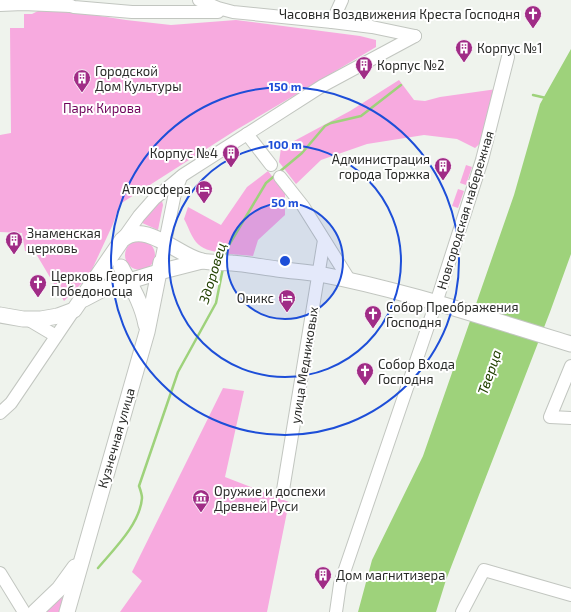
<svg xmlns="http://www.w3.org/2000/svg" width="571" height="612" font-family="'Exo 2',sans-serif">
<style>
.green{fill:#f7aadf}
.water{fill:#9ed27b}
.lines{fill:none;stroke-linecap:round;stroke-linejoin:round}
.stream{stroke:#9ed27b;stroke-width:2.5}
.minor-casing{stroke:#c2c6c0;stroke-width:14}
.major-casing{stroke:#c2c6c0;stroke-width:17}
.minor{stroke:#fff;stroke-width:12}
.major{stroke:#fff;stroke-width:15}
.ring{fill:none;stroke:#1d4ed8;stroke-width:2}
.labels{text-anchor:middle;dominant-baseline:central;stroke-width:4;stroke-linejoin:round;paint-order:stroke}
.poi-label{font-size:13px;fill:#2a2b29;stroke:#fff;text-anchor:start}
.park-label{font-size:13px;fill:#6e035a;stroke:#fff}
.street-label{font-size:13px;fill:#2a2b29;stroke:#fff}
.water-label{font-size:14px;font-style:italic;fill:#224101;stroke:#fff}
.centre{fill:#1d4ed8;stroke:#fff;stroke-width:2}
.ring-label{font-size:12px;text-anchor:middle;font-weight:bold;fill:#1d4ed8;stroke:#fff;stroke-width:4;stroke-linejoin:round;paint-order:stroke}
</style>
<rect width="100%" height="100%" fill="#eff3ed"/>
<g class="green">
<path d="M44,8L61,10L126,20L171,25L236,20L360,36L376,40V47L236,130L120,204L113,224L89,276L64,301L35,252L25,251L22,233L0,232V135L11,133L10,28H24V14H32Z"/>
<path d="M399,80L414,100L425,101L440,97L497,89L485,139L475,148L457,139L424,135L367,144L321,160L296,184L279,162L281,148L350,111Z"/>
<path d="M466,165L472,167L466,185L460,183Z"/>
<path d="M268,171L285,193V215L258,240L253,256C237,254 206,255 196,242C191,236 188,226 184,219L188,207L221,225L247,187Z"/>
<path d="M458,189L464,191L458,208L452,206Z"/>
<path d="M162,201L163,205L158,230L140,222L158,202Z"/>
<circle cx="140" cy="255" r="15"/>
<path d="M223,388L244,391L225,477L289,502L267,612H120L142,581L132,572Z"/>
<path d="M67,591L63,612H45Z"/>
</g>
<path class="water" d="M571,49V254L550,312L446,580L436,612H358L372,560L423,456L514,195L540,104Z"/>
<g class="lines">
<g class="stream">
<path d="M533,95L546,98"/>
<path d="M225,257L226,250L266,183L302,153L325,126L331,123L361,116L401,85"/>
<path d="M98,568C114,549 140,524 142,498C142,494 140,489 139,486L178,372L216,303L223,268"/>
</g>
<g class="minor-casing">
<g id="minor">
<path d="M61,0L67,5L74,7L132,12H218"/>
<path d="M199,0L218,8L233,12L332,22L372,27L415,36"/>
<path d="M0,5L23,4L71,6"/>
<path d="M332,22L342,0"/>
<path d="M247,134L271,165"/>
<path d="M280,177L303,206L350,281"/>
<path d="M122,240L139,216L154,199L183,175L322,86L415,36"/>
<path d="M162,257L175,193L181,177"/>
<path d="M29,320L56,336"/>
<path d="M571,366L550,417L571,418"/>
<path d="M0,413L11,403L74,310"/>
<path d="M283,490L324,240"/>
<path d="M0,573L24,612"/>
<path d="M336,612L340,584L438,297L482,160L508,57"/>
<path d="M462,612L484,570L571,595"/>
</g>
</g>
<g class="major-casing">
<g id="major">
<path d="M121,267C131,286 142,303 146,325"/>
<path d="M84,299L103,289L159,272L202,261"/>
<path d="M0,315L23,319H41L58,316L74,310L122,240C145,219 178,256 202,261C211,263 222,262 232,263C247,264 262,267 277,269C291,271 306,272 319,274C405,290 488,319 571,344"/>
<path d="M35,612L59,589L75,567"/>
<path d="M67,612L147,332L161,262"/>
</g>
</g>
<use href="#minor" class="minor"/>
<use href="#major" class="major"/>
</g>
<circle cx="285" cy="261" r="58" fill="#1d4ed8" fill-opacity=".12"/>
<g class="ring">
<circle cx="285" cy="261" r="58"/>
<circle cx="285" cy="261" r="116"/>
<circle cx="285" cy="261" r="174"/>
</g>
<defs>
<g id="church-pin" transform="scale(0.9)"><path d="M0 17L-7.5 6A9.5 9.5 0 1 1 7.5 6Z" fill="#a02c86" stroke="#fff"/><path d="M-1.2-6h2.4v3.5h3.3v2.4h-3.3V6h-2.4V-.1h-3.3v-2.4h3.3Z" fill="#fff"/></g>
<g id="building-pin" transform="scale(0.9)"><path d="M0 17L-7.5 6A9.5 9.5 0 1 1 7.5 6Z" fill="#a02c86" stroke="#fff"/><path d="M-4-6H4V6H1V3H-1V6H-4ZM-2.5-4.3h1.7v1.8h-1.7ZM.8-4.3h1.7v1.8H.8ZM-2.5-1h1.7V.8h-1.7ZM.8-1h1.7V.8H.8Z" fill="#fff"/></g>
<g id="hotel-pin" transform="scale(0.9)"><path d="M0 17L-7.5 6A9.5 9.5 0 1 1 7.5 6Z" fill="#a02c86" stroke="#fff"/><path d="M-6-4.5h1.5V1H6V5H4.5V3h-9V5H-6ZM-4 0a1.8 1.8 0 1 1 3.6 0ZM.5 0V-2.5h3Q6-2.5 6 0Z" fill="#fff"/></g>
<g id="museum-pin" transform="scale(0.9)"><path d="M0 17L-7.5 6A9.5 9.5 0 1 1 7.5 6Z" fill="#a02c86" stroke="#fff"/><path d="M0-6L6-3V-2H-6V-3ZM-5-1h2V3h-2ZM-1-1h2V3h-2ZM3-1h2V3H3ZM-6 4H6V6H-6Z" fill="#fff"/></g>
</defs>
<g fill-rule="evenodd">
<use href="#church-pin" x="533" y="14"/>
<use href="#building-pin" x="464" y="48"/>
<use href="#building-pin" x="364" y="65"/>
<use href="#building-pin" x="82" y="78"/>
<use href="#building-pin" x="231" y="153"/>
<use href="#building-pin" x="443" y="166"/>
<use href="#hotel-pin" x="204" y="189"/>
<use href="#building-pin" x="14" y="240"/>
<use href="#church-pin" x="38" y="283"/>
<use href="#hotel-pin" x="287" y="298"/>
<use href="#church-pin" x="373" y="314"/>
<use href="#church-pin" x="365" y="371"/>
<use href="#museum-pin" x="201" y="498"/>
<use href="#building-pin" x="323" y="575"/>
</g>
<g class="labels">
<g class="poi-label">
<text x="520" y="14" text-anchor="end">Часовня Воздвижения Креста Господня</text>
<text x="477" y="48">Корпус №1</text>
<text x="377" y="65">Корпус №2</text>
<text x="95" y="71">Городской<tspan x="95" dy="15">Дом Культуры</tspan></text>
<text x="218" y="153" text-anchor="end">Корпус №4</text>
<text x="430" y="159" text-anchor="end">Администрация<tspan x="430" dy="15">города Торжка</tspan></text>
<text x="191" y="189" text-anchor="end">Атмосфера</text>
<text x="27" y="233">Знаменская<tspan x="27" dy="15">церковь</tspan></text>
<text x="51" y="276">Церковь Георгия<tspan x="51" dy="15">Победоносца</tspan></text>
<text x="274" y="298" text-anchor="end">Оникс</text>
<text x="386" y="307">Собор Преображения<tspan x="386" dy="15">Господня</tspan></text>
<text x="378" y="364">Собор Входа<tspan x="378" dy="15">Господня</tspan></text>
<text x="214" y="491">Оружие и доспехи<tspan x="214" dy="15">Древней Руси</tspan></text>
<text x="336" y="575">Дом магнитизера</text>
</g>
<g class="park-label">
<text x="102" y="108">Парк Кирова</text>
</g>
<g class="street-label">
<text transform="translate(465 210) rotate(-73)">Новгородская набережная</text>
<text transform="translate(304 365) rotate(-81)">улица Медниковых</text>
<text transform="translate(116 438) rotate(-74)">Кузнечная улица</text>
</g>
<g class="water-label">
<text transform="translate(212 273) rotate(-73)">Здоровец</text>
<text transform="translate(489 372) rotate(-71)">Тверца</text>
</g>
</g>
<circle cx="285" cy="261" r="6" class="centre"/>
<g class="ring-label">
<text x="285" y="91">150 m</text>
<text x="285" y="149">100 m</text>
<text x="285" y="207">50 m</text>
</g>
</svg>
